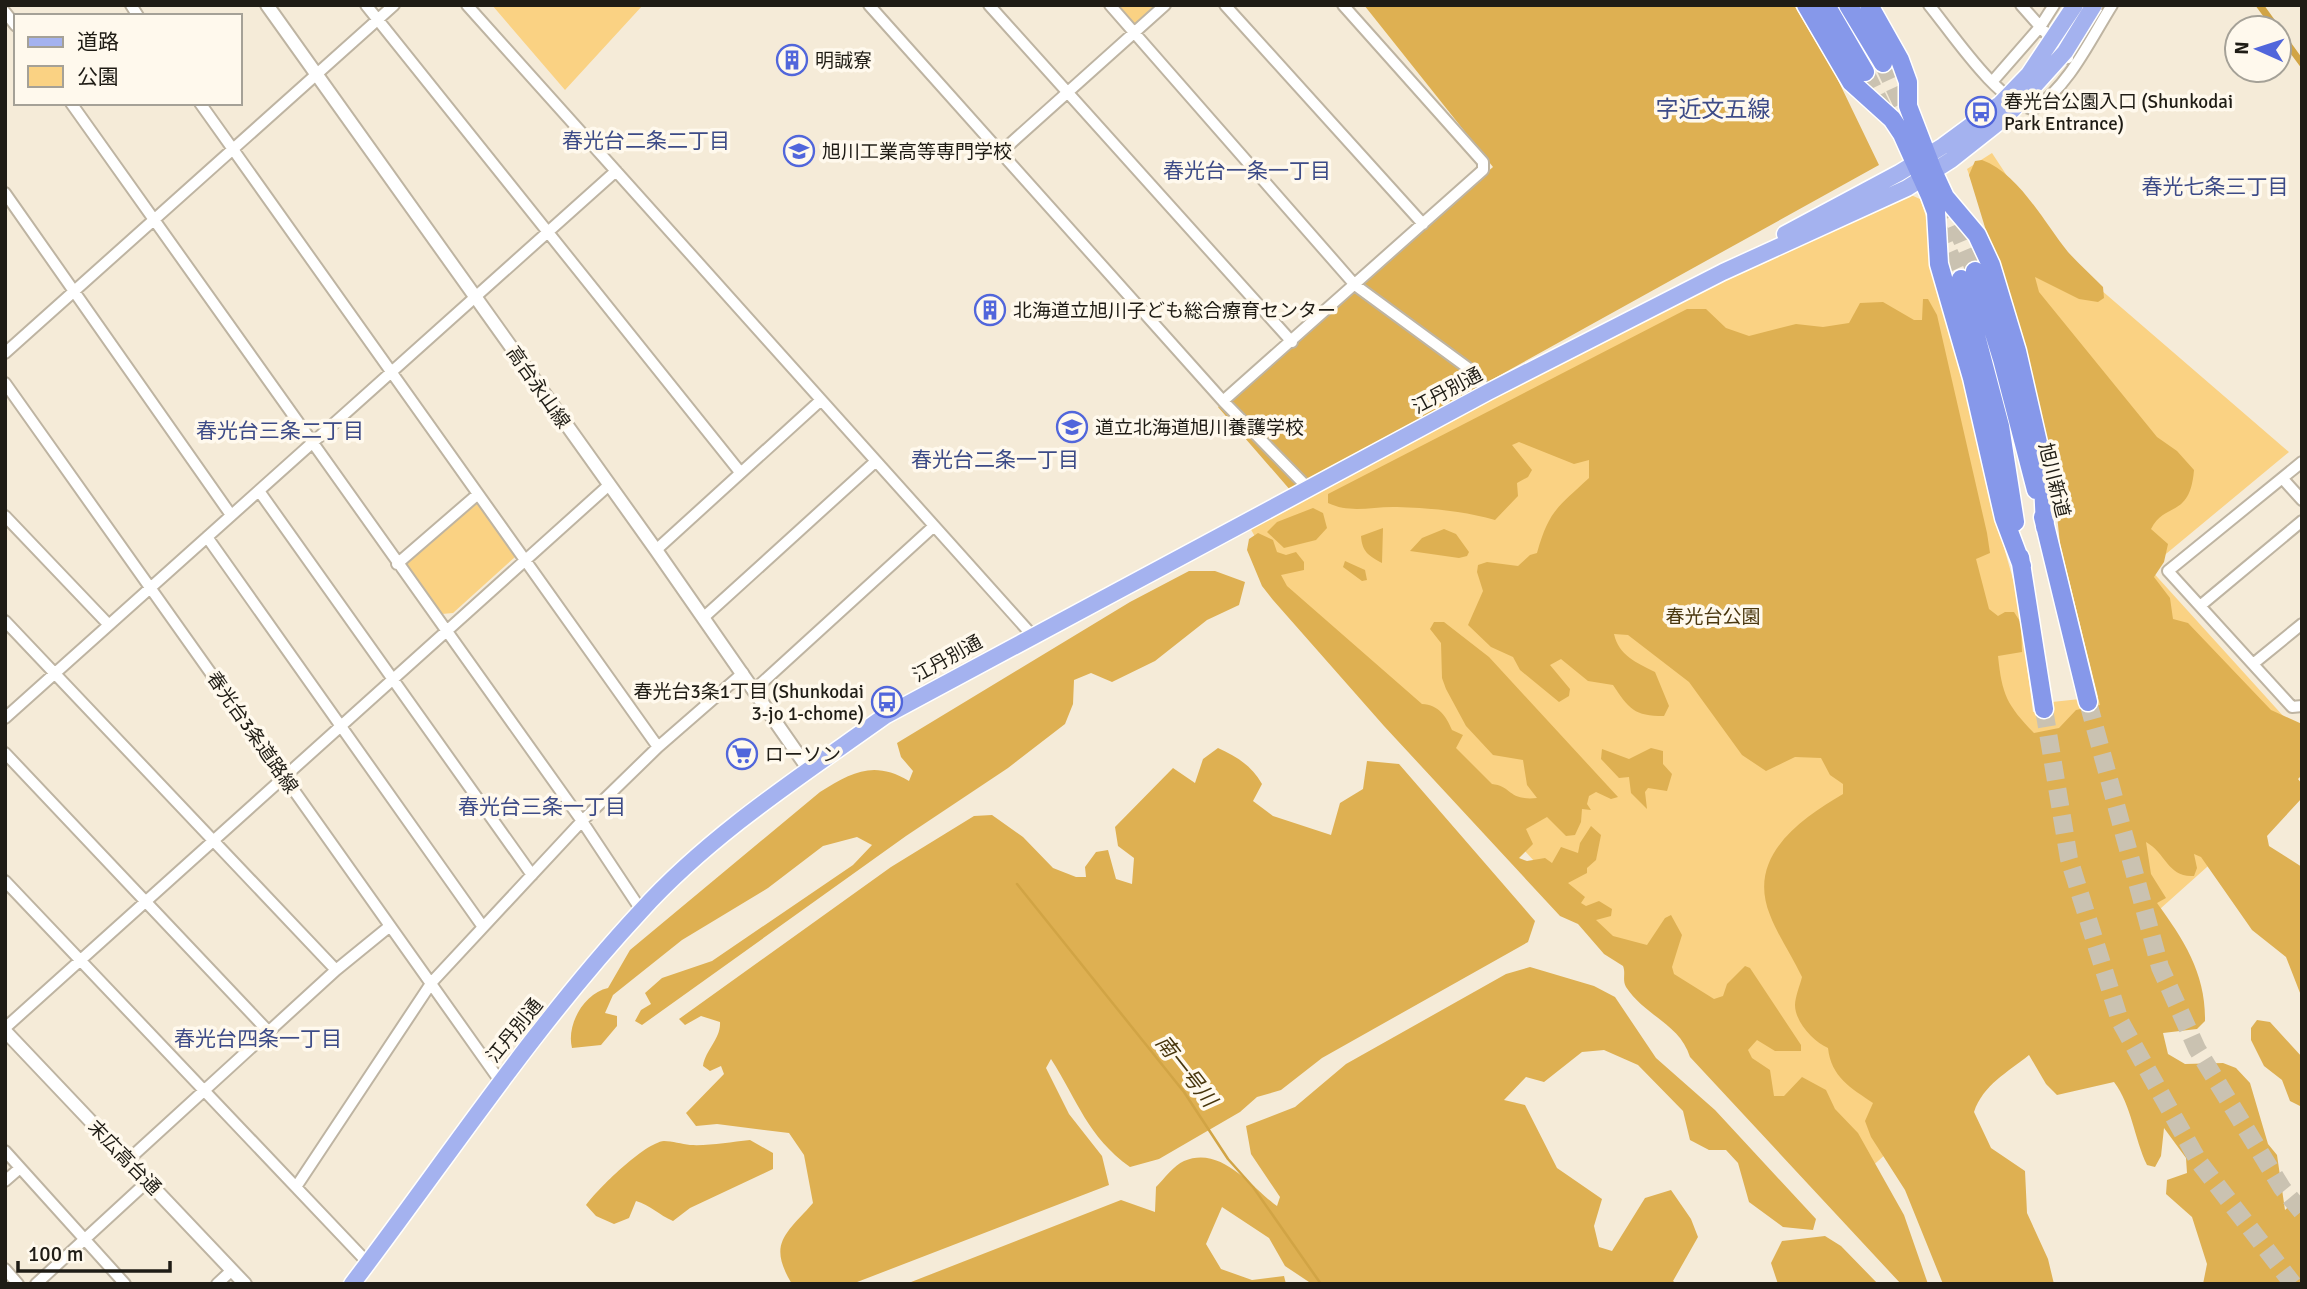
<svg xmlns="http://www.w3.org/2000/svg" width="2307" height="1289" font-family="Signika,'Noto Sans JP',sans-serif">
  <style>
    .green { fill: #fad283 }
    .forest { fill: #deb052 }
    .water { fill: #d1a445 }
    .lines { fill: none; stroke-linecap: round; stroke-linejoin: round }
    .stream { stroke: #d1a445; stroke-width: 2.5 }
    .trunk-tunnel { stroke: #cac2b1; stroke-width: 18; stroke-dasharray: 18 9; stroke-linecap: butt }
    .minor-casing { stroke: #beb4a2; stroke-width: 14 }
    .tertiary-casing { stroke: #beb4a2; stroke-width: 16 }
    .primary-casing { stroke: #fff; stroke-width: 19 }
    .trunk-casing { stroke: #fff; stroke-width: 21 }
    .minor { stroke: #fff; stroke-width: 10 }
    .tertiary { stroke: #fff; stroke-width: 12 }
    .primary { stroke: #a4b2ef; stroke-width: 16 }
    .trunk { stroke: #8698ea; stroke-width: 18 }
    .primary-bridge-casing { stroke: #fff; stroke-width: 19; stroke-linecap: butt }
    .primary-bridge { stroke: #a4b2ef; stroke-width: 16 }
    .labels { text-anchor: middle; stroke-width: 7; stroke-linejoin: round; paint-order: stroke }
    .poi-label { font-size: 19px; fill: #1f1c15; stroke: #fff9ed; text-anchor: start }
    .street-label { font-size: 19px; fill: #1f1c15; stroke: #fff9ed }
    .park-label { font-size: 19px; fill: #4b3810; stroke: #fff9ed }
    .neighbourhood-label { font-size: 21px; fill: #3d4b87; stroke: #fff9ed }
    .water-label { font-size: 21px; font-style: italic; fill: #48360d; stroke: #fff9ed }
    .quarter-label { font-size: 23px; fill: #3d4b87; stroke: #fff9ed }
  </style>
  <rect width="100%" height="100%" fill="#f5ebd8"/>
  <path class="green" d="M492,5h151l-78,85z
    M1110,5h55l-30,28z
    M1992,153l65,99 232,200 -140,116 136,150 -59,132 -386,345 -558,-609 -34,-62 476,-248 175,-80 12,-1 9,4 11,32 55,253 32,113 15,115 20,-3 -1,-7 56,-6 -42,-201 -64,-229 -35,-97z
    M477,502l38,55 -62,56 -11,1 -39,-50z"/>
  <path class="forest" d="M1364,5h430l42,71 43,89 -588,326 -73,-84 275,-240z
    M1982,160c37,14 61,61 86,92 11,12 24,24 35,35l1,11 -6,4 -19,-3 -44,-22 4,15 118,145 20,14 17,19c-4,49 -29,31 -43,59l17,15 -4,18 -10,15 16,21 3,21 15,4 83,87 31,14v51l-4,4 4,5v14l-35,38 2,10 33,21v131l-16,-41 -34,-27 -51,-73 -7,-3 3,14 -3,8c-26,2 -28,-23 -48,-34l5,32 15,24 -9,5c27,37 49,71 48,118l-8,8 -34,4 5,21 17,10 38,-1 13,5 14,15 18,61 9,11 8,55 17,-16v90h-99l4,-20 -15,-47 -26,-23 1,-14 20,-7 -1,-15 -22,-30 -3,28 -6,11 -8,-2c-13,-27 -15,-59 -33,-83l-57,13 -11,-11 -17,-29c-21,17 -46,30 -55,57l17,36 34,23 2,42 21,46 6,25h-111l-38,-94 -34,-53 -6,-16 8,-18c-22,-15 -42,-26 -45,-55 -14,-6 -33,-26 -33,-43 0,-8 5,-20 7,-28 -10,-21 -24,-41 -32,-62 -24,-59 31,-96 73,-121v-10l-13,-9 -9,-17 -26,-1 -29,14 -24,-16 -53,-73 -61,-47 -14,-1c5,22 22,28 41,38l14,34 -5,10c-30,0 -35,-7 -51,-31l-25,-4 -27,-22 -11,6 20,24 -1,7 -10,6 -39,-32 -7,-13 -22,-10 -23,-22 15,-34 -6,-19 1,-7 9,-3 31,4 12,-11 7,-2c12,-43 21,-46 52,-75v-18l-15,4 -55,-22 -7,3 20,25 -4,7 -11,6 1,13 -23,24c-31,-9 -65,-12 -98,-13 -24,-1 -46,7 -69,-4v-9l359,-185h19l20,19 23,8 47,-12 27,3 26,-4 11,-20 23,-1 31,18h8l1,-21h5l9,16 50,218 3,20 -14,6 13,50 9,7 7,-4h9l7,11 1,29 -24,4c4,39 9,49 36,77l25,-5 17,-18 24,-5 -40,-161 -8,-77 -39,-148 -44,-144 6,-14z
    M1313,508l10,5 4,15 -11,12 -32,8 -17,-16 10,-10z
    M1383,528l-1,35c-13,-7 -20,-11 -21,-27z
    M1444,529l12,5 13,18 -2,4 -8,2 -49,-7 12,-13z
    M1258,533l15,7 4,12 9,3 10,-3 8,10v8l-23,5 6,11 135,118c17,1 24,12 30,26l11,5 -7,13 36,36c20,2 16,17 45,14l-10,-13 -4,-25 -30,-5 -27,-29 -20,-37 -4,-11 -1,-35 -11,-14 4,-7h10l45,35 129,140 -7,2 -15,-7 -7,4 -2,8 4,6 -9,-1 -1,13 -6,13 -9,1 -19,-19 -21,12 7,15 -14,14 8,3 18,-3 7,5 9,-16 17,6 2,-10 11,-17 10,9 -5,25 -9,8v5l-19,10 17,14 -4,6 5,3 13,-5 13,8 -1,7 -15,4 17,16 34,9 18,-27 6,-3 11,20 -10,32 2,7 40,25 9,-3 4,-12 18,-18 5,2 51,77v6h-26l-18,-11 -9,10 4,8 18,12 4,26h10l18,-19 24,13 9,19 23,24 46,82 24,69h-27l-211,-227c-10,-33 -45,-41 -64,-70 -4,-7 0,-14 -3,-21l-19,-12 -26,-30 -18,-8 -176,-190 -111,-126 -11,-14 -15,-36 2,-11z
    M1345,561l20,9 2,10 -5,1 -19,-14z
    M1189,571h26l30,11 -6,23 -32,15 -52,41 -43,21 -21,-9 -17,7 -1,24 -8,20 -57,44 -102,68 -264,189 -7,-4 6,-11 10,-6 -6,-11 17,-15 50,-17 141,-96 19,-20 -15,-8 -34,9 -55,42 -86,52 -69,55 -8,18 12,3v10l-16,19 -29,3c-6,-23 12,-55 36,-60l22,-38 190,-158c32,-20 54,-32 89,-11l4,-10 -12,-14 -4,-14 233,-141z
    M1218,748c18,8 34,18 44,36l-9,17 20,15 58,19 9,-32 23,-14 4,-28 32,3 136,157 -7,21 -206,116 -41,32 -24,7 -17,15 -81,47 -29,8c-43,-31 -52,-66 -79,-108l-5,9 23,46 33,42 7,29 -257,99h-60c-25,-41 -6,-50 21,-81l-9,-48 -15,-22 -72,-9 -21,2 -10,-13 38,-39 -3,-8 -11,5 -7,-5c3,-17 18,-27 17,-44l-19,-6 -16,9 -6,-6 212,-152 83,-51 18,-1 31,22 30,31 23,9h10l-1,-10 11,-15 12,-2 8,29 16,5 2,-26 -16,-12 -3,-19 58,-59 22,15 8,-24z
    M1651,748l12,3v13l9,10 -5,17 -19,-3 -3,4 2,17 -16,-16 -2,-16 -10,1 -18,-19 1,-10 27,10z
    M1530,967l64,19 21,11 41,61 59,52 101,109 -3,11 -30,-3 -34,-25 -11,-39 -12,-13h-17l-19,-10 -7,-29 -45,-46 -34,-15 -22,2 -38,30 -18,-5 -22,23 21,5 32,63 45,31 -8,27 5,21 13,4 33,-53 26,-8 20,29 7,18 -25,44 4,3h-365l-27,-18 -16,-28 -47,-31 -16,37 15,25 31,11 32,-4 2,8h-380l215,-84 34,12 1,-25c8,-8 18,-22 28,-26 37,-16 67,26 93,45l3,-9 -29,-43 -5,-28 49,-19 51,-43 160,-90z
    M2257,1020l13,2 32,35v50l-12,-6 -8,-21 -18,-14 -13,-26v-12z
    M750,1140l23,13v16l-83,39 -17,13c-14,-6 -23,-16 -37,-20l-7,17 -15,6 -18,-8 -10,-11c12,-16 58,-62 78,-64 8,0 18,3 26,4 20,1 40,-3 60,-5z
    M1825,1236l16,10 37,38h-100l-7,-21 11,-22z"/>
  <path class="water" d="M2255,5h9l38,53v11l-23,-31v-10h-7z"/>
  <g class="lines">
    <path class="stream" d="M1017,884l167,208 44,67 25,28 68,97"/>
    <path class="trunk-tunnel" d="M1883,63l25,54
      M1865,72l20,41
      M1945,200l30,71
      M1938,228l23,51
      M2088,702l72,265 37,82 85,139 20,24
      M2044,709l25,150 51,162 79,141 94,122"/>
    <g class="minor-casing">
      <path id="minor" d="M131,5l7,11
        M366,5l374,467
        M467,5l565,630
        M869,5l354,396 85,87
        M989,5l303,337
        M1110,5l245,280 113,83 20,24
        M1225,5l198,219
        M1929,5c23,28 70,100 105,104 35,-23 56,-69 78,-104
        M2021,5l47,53
        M5,12l11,14
        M1992,82l48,-55 14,-22
        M71,103l511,718 59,89
        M200,103l458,644
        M1001,152l164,-147
        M5,193l226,322
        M5,353l389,-348
        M5,383l495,698
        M1223,401l260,-231v-8l-140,-157
        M2302,462l-134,109 124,136 10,-1
        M2283,479l19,21
        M259,491l273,384
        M5,516l104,109
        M207,537l276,390
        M656,550l165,-150
        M397,564l81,-70
        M2200,606l102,-85
        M703,618l173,-157
        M5,621l331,349
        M2253,664l49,-40
        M754,690l180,-164
        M5,718l611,-547
        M5,753l264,279
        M5,881l363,382
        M5,1028l604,-543
        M5,1151l120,133
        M127,1161l209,-191 54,-44
        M5,1181l15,-13
        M296,1187l136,-205 150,-161 76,-74 85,-74
        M5,1269l13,15
        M36,1284l112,-103
        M217,1284l15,-14"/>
    </g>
    <g class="tertiary-casing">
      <path id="tertiary" d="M267,5l389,545 153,220
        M5,1031l240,253"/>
    </g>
    <g class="primary-casing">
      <path id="primary" d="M1785,234l114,-61 44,-27 57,-42
        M352,1284c95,-125 182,-258 289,-373 70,-77 160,-135 244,-195l603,-324 235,-120 184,-84 44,-28 57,-45"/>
    </g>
    <g class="trunk-casing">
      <path id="trunk" d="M1806,5l45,77 41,37 10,15 28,62 6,16 3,52 33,114 32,140 18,48
        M1826,5l39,67
        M1848,5l35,58
        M1869,5l31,55 8,22v24l25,65 12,26 32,38 14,30 26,86 25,109 3,67
        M1975,271l27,88 34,131
        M1961,279l39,147 15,96
        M2043,517l45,185
        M2020,557l24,152"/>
    </g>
    <use href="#minor" class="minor"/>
    <use href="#tertiary" class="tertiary"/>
    <use href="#primary" class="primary"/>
    <use href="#trunk" class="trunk"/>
    <g class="primary-bridge-casing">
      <path id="primary-bridge" d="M2000,104l29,-30 46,-69
        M2008,115l57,-63 29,-47"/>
    </g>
    <use href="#primary-bridge" class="primary-bridge"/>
  </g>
  <defs>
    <g id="building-ring" transform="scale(1.575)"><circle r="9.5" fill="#fff9ed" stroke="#5166db" stroke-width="1.5"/><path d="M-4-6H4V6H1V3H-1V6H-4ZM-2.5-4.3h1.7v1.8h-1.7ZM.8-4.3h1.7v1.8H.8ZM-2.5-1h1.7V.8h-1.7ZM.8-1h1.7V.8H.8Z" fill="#5166db"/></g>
    <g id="bus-ring" transform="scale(1.575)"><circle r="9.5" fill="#fff9ed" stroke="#5166db" stroke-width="1.5"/><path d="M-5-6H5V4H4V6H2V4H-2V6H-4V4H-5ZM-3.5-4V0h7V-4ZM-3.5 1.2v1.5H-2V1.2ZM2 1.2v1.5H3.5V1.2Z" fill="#5166db"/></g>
    <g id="school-ring" transform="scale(1.575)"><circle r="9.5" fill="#fff9ed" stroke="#5166db" stroke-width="1.5"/><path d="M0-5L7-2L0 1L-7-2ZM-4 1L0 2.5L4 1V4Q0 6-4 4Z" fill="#5166db"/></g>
    <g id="supermarket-ring" transform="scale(1.575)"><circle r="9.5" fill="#fff9ed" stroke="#5166db" stroke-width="1.5"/><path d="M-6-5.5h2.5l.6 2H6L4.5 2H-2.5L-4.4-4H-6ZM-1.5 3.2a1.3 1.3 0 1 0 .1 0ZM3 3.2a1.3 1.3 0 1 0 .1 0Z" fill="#5166db"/></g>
  </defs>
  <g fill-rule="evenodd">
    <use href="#building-ring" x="792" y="60"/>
    <use href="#bus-ring" x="1981" y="112"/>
    <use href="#school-ring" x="799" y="151"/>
    <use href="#building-ring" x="990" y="310"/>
    <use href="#school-ring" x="1072" y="427"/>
    <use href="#bus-ring" x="887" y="702"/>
    <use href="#supermarket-ring" x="742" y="754"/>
  </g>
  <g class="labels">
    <g class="poi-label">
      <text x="815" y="67">明誠寮</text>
      <text x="2004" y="108">春光台公園入口 (Shunkodai<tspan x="2004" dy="22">Park Entrance)</tspan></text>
      <text x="822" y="158">旭川工業高等専門学校</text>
      <text x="1013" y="317">北海道立旭川子ども総合療育センター</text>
      <text x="1095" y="434">道立北海道旭川養護学校</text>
      <text x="864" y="698" text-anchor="end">春光台3条1丁目 (Shunkodai<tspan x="864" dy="22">3-jo 1-chome)</tspan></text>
      <text x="765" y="761">ローソン</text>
    </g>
    <g class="street-label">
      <text transform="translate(539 387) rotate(55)" y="7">高台永山線</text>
      <text transform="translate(1447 390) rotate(-28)" y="7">江丹別通</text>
      <text transform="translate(2055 480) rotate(76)" y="7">旭川新道</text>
      <text transform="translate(947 658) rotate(-29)" y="7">江丹別通</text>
      <text transform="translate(253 732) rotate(55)" y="7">春光台3条道路線</text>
      <text transform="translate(514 1030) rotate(-51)" y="7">江丹別通</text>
      <text transform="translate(125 1157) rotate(46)" y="7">末広高台通</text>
    </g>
    <g class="park-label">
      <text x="1713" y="623">春光台公園</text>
    </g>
    <g class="neighbourhood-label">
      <text x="646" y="148">春光台二条二丁目</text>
      <text x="1247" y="178">春光台一条一丁目</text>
      <text x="2215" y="194">春光七条三丁目</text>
      <text x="280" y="438">春光台三条二丁目</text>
      <text x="995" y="467">春光台二条一丁目</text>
      <text x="542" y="814">春光台三条一丁目</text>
      <text x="258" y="1046">春光台四条一丁目</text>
    </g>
    <g class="water-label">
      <text transform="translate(1186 1071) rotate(52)" y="7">南一号川</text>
    </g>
    <g class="quarter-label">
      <text x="1713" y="117">字近文五線</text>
    </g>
  </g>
  <rect width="2307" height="1289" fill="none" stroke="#1f1c15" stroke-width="14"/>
  <rect x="14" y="14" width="228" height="91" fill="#fff9ed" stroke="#a5a197" stroke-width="2"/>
  <rect x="28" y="37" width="35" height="10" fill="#a4b2ef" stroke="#a5a197" stroke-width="2"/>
  <text x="77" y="49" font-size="21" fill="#1f1c15">道路</text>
  <rect x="28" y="66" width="35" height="21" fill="#fad283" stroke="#a5a197" stroke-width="2"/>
  <text x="77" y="84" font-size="21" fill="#1f1c15">公園</text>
  <g transform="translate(2258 49) rotate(273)"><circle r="33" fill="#fff9ed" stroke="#a5a197" stroke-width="2"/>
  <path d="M0-5L12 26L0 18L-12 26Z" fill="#5166db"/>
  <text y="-10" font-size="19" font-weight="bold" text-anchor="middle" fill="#1f1c15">N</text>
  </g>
  <path d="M18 1261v10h152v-10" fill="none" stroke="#1f1c15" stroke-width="3.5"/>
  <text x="28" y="1261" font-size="21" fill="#1f1c15" stroke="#fff9ed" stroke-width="5" paint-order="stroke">100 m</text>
</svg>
